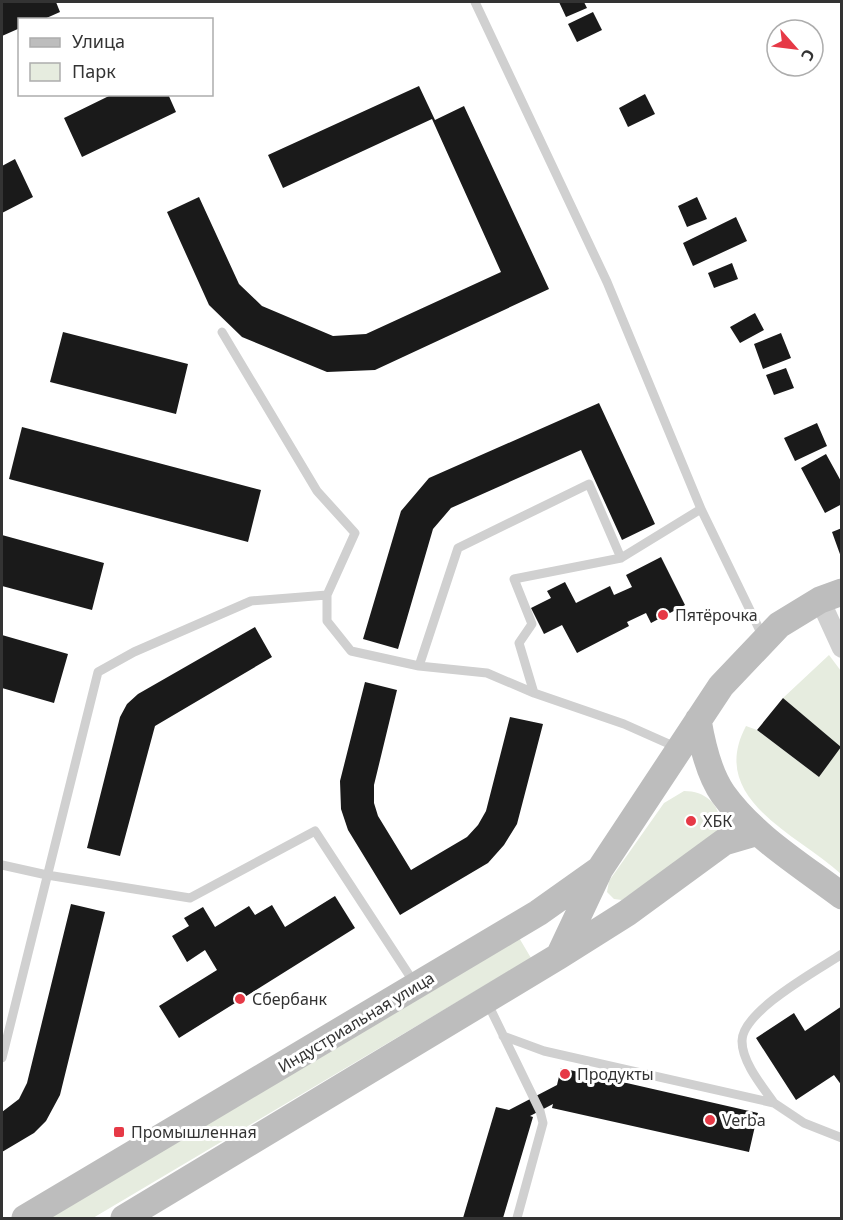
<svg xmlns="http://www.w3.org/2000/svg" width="843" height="1220" font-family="'Noto Sans',sans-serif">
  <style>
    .green { fill: #e6ecdf }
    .building { fill: #1a1a1a }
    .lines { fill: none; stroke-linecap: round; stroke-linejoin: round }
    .lane { stroke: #d0d0d0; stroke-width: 9 }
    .street { stroke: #d0d0d0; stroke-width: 20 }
    .secondary { stroke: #bdbdbd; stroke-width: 27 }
    .poi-dot { fill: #e63946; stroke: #fff; stroke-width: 2 }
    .labels { text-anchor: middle; stroke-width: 6; stroke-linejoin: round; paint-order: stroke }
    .poi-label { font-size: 16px; fill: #333; stroke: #fff; text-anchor: start }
    .street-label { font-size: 16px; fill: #333; stroke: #fff }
  </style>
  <rect width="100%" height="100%" fill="#fff"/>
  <path class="green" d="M829,655l12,16v203c-44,-40 -134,-75 -95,-148l11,4 62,47 21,-30 -57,-49z
    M684,791c24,0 40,17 35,41l-97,68 -8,-1 -7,-7 2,-11 55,-78z
    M518,936l13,22 -438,260h-52z"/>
  <path class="building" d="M2,2h54l4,10 -18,8h-22v8l-18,8z
    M559,2h25l3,6 -21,9z
    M593,12l9,18 -25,12 -9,-18z
    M419,86l16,34 29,-14 85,183 -174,81 -48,2 -85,-35 -33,-32 -42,-93 32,-15 40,87 23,22 71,30 33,-2 135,-62 -69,-153 -149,69 -15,-33z
    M113,94h55l8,18 -94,45 -18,-39z
    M645,94l10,20 -27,13 -9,-19z
    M15,159l18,38 -31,16v-47z
    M697,197l10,22 -20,8 -9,-21z
    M736,217l11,24 -54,25 -10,-23z
    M732,263l6,16 -24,9 -6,-15z
    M755,313l9,17 -24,13 -10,-16z
    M63,332l125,32 -12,50 -126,-32z
    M781,333l10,25 -28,11 -9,-25z
    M786,368l8,20 -20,7 -8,-20z
    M599,403l56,121 -33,16 -41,-90 -130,58 -18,21 -35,120 -35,-10 38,-128 28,-33z
    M817,423l10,23 -32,15 -11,-23z
    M22,427l239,63 -13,52 -239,-63z
    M826,454l16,29v21l-17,9 -24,-45z
    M842,528v29h-1l-9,-25z
    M2,535l102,28 -12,47 -90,-24z
    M661,557l24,48 -34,18 -5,-10 -19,9 2,4 -52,27 -15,-28 -18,9 -13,-26 20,-10 -4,-7 18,-9 11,21 34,-17 4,9 18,-8 -6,-12z
    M255,627l17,30 -117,69 -35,130 -33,-8 33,-131 7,-13 11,-10z
    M2,635l66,19 -14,49 -52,-15z
    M365,682l32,8 -23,95v18l4,13 33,54 56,-33 11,-12 8,-14 24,-94 33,7 -26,100 -13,21 -16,18 -88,52 -52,-85 -7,-21 -1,-28z
    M783,698l58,49 -22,30 -62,-47z
    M335,896l20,32 -176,110 -20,-32 58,-36 -12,-20 -18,12 -15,-26 17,-10 -5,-8 19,-11 12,20 34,-21 6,9 17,-10 13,22z
    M71,904l34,8 -45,183 -14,26 -12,12 -32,19v-40l17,-13 8,-16z
    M842,1006v80l-8,-11 -38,25 -40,-62 38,-25 11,18z
    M561,1068l197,45 -9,39 -197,-44 1,-4 -23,12 3,1 -30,101h-40l33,-111 13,3 48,-25z"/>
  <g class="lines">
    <path class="lane" d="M475,2l132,280 94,227 62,128
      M222,332l95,159 38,42 -28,62
      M621,558l80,-49
      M419,666l68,7 47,20
      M2,865l45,10 143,23 125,-67 100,153
      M487,1002l53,109 3,12 -26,95
      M503,1036l41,15 230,52 30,20 38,15
      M2,1058l96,-386 36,-20 117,-51 76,-6v26l24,30 68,15 39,-118 131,-64 32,74 -107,21 18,45 -13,19 15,50 90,31 54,24
      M774,1103c-12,-17 -32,-41 -32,-62 0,-30 76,-71 100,-87"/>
    <path class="street" d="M820,600l22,48"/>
    <path class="secondary" d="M698,720c4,24 11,54 25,74 30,42 78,71 119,102
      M559,956l41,-87 121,-183 58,-61 41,-25 22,-8
      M25,1218l513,-305 62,-44
      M124,1218l435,-262 68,-43 97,-71 34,-10"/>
  </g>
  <g class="poi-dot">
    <circle cx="663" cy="615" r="6"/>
    <circle cx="691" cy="821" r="6"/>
    <circle cx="240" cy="999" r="6"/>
    <circle cx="565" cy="1074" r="6"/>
    <circle cx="710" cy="1120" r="6"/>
    <rect x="113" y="1126" width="12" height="12" rx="3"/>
  </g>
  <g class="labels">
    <g class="poi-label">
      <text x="675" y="621">Пятёрочка</text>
      <text x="703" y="827">ХБК</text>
      <text x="252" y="1005">Сбербанк</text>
      <text x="577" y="1080">Продукты</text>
      <text x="722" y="1126">Verba</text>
      <text x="131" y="1138">Промышленная</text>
    </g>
    <g class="street-label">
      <text transform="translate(356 1022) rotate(-31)" y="6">Индустриальная улица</text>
    </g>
  </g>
  <rect width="843" height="1220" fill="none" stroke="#333333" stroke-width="6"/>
  <rect x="18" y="18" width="195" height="78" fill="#ffffff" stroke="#adadad" stroke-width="1.5"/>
  <rect x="30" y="38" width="30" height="9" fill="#bdbdbd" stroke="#adadad" stroke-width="1.5"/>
  <text x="72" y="48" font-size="18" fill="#333333">Улица</text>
  <rect x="30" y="63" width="30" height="18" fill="#e6ecdf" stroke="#adadad" stroke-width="1.5"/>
  <text x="72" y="78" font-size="18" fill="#333333">Парк</text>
  <g transform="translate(795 48) rotate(118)"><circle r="28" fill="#ffffff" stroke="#adadad" stroke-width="1.5"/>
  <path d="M0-4.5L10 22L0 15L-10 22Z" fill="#e63946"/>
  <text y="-9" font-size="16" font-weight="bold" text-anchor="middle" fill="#333333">С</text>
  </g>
</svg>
